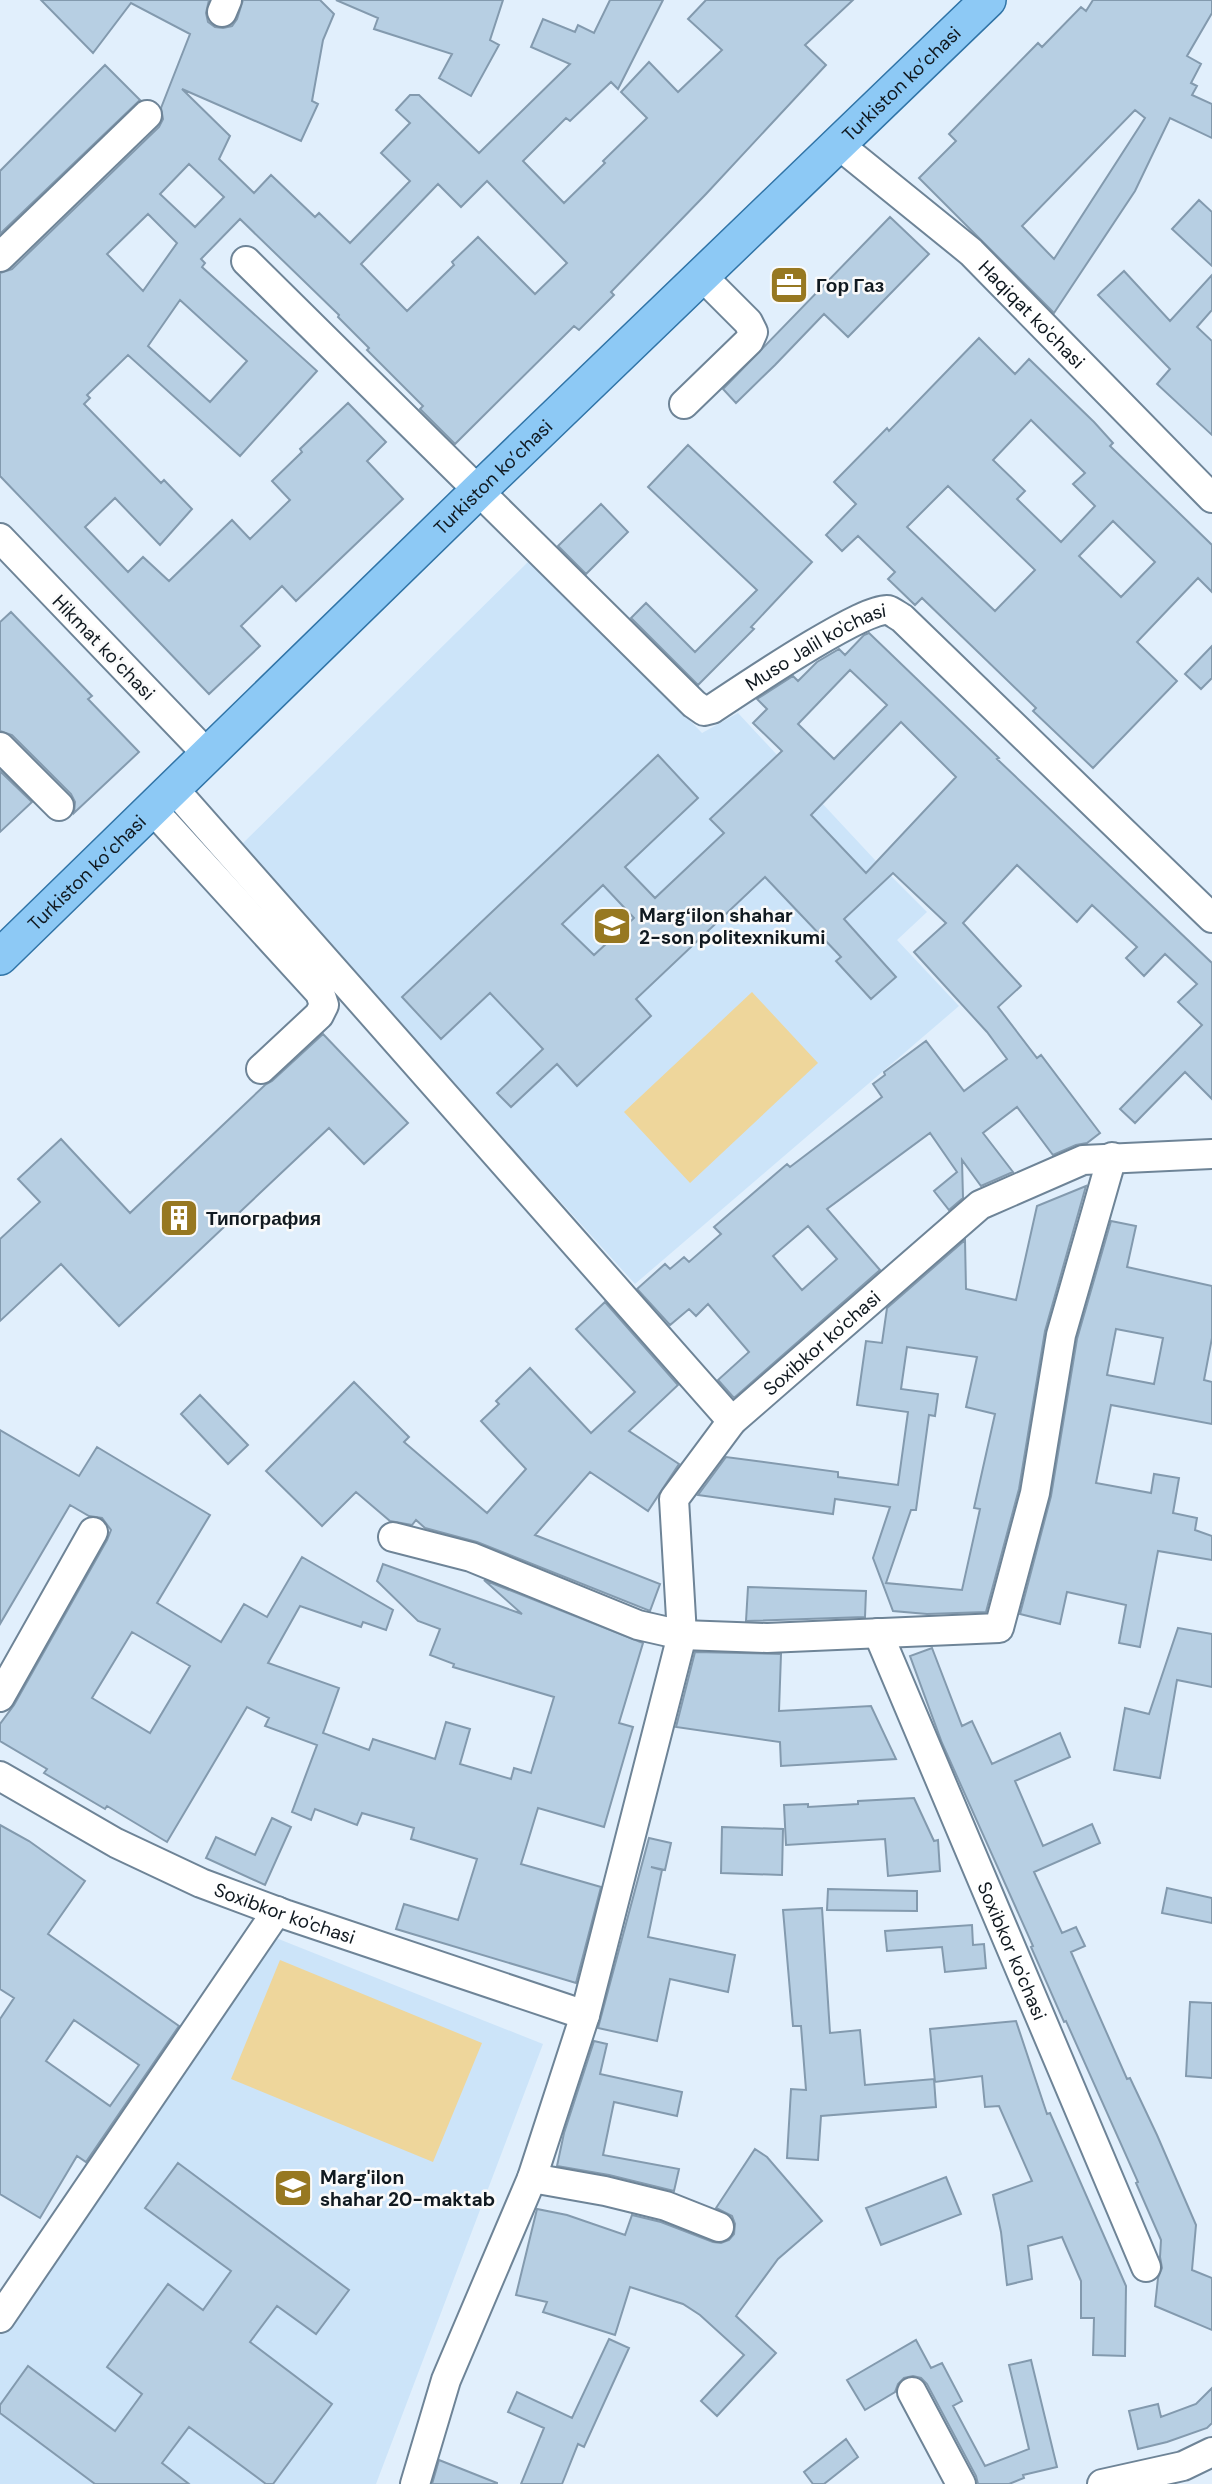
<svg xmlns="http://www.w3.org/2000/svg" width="1212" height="2484" font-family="'DM Sans',sans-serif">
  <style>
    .built { fill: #cce4f9 }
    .pitch { fill: #eed69b }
    .building { fill: #b7cfe3; stroke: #839aae; stroke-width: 2; fill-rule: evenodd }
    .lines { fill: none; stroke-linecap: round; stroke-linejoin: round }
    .minor-casing { stroke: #6e8497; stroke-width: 32 }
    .major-casing { stroke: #3074a7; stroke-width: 38 }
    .minor { stroke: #fff; stroke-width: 28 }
    .major { stroke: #8dc9f5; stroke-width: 35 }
    .labels { text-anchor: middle; stroke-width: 5; stroke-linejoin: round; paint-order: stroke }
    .street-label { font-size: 19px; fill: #101920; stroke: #fafafa }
    .poi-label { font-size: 19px; font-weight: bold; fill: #101920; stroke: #fafafa; text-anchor: start }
  </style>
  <rect width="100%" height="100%" fill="#e1effc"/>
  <path class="built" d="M532,558l170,175 36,-20 137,147 52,52 -30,28 62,66 -324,278 -395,-438z
    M271,1936l272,108 -167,440h-376v-152z"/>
  <path class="pitch" d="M752,992l66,71 -128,120 -66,-71z
    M280,1960l202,83 -49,119 -202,-83z"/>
  <path class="building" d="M41,0h168l-3,13 2,9 7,5 8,1 9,-2 5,-7 6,-19h77l14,14 -11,26 -11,61 6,3 -17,37 -119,-52 48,47 -11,23 35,34 17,-18 44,42 4,-4 31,30 60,-62 -29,-28 29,-30 -14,-13 14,-15h9l60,58 91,-89 -39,-17 12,-28 32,13 3,-7 16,8 16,-33h53l-45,89 -7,-7 -41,39 -4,-3 -43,43 41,42 41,-40 -2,-2 44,-43 -26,-26 28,-30 29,30 44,-42 -34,-31 18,-19h147l-48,45 21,20 -120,129 -95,98 3,3 -35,35 -5,-4 -119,118 -35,-35 3,-3 -56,-56 2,-2 -31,-31 1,-2 -99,-96 -39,40 4,4 -3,4 115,104 -77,85 -112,-101 -41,40 3,3 -6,6 77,79 3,-3 28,29 -32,36 -45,-47 -30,29 43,45 15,-15 26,24 63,-61 18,19 40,-39 -18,-19 30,-29 -2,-3 48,-46 38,39 -19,19 36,38 -107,102 -14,-15 -41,40 19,20 -51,48 -209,-218v-203l12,-4 147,-142 4,-8 -2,-11 29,-74 -59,-31 -38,50zM189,164l35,33 -29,30 -35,-33zM487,181l80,82 -32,31 -57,-57 -26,25 2,3 -47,46 -46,-47 77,-80 23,23zM148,214l29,29 -34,48 -36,-37zM180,300l67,61 -37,41 -62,-56z
    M336,0h167l-13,40 9,5 -28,51 -32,-18 13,-24 -78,-25 4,-11z
    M1093,0h119v13l-25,43 14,8 -10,19 6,3 -5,9 20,9v34l-42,-20 -35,73 -81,122 -135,-135 37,-37 -7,-7 39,-40 50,-51 4,4 39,-40 5,4zM1135,110l10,8 -91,141 -32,-33z
    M105,65l35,35 -140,134v-63z
    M1199,200l13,12v54l-40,-37z
    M890,217l39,37 -81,83 -24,-23 -49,51 -39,38 -13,-14z
    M1124,271l46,50 42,-46v35l-15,17 15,14v94l-55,-51 13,-15 -72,-74z
    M979,338l36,36 14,-15 65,63 19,21 -3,3 102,99v47l-14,-14 -61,64 40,39 -84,87 -60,-57 3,-3 -114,-110 -7,7 -27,-26 7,-7 -37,-36 -16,15 -16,-16 30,-31 -22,-22 53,-54 2,3zM1031,420l54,53 -12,11 22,22 -34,36 -44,-43 8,-8 -32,-31zM948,486l87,84 -40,41 -88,-84zM1113,521l42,41 -34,35 -42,-41z
    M688,445l124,117 -61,65 3,2 -56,56 -67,-67 15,-15 49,49 62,-62 -109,-103z
    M601,504l27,28 -42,42 -28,-28z
    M11,612l81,84 -4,3 51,53 -65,61 1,-11 -4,-8 -59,-59 -12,-4v-109z
    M869,633l130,125 -2,1 215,204v136l-27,-27 -50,51 -15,-14 82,-84 -24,-23 19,-18 -32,-30 -21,22 -18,-18 11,-11 -45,-42 -15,17 -60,-57 -54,58 58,63 -23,21 39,51 4,-3 59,78 -13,10 -11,2 -23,10 -36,-48 -34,26 30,39 -32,14 -19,-26 1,38 -14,12 -15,-19 23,-19 -27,-39 -103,76 53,61 -146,128 -16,-18 31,-28 -41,-48 -12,12 -7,-7 -19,16 -33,-36 28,-25 5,5 14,-12 5,5 32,-28 -7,-7 73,-63 3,3 92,-70 -9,-13 12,-9 -1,-3 42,-31 38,50 43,-32 -20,-27 -73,-80 32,-29 -53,-50 -49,46 52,58 -25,22 -35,-38 5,-4 -76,-80 -129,122 15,17 -74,70 -20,-22 -46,43 -14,-14 46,-44 -53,-56 -49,46 -39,-42 256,-242 40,43 -73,69 30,31 69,-65 -14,-14 72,-68 -29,-28 14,-14 -10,-10 36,-23 5,5 19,-19 22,-13 6,6 19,-20zM850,670l37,35 -53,54 -36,-35zM901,722l55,55 -90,96 -55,-58zM603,885l31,33 -40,37 -32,-31zM808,1226l29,33 -35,31 -29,-34z
    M1212,646v32l-11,11 -16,-15z
    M0,771l32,31 -32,30z
    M323,1034l85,89 -44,41 -35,-36 -210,198 -58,-62 -61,57v-82l40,-37 -22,-23 43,-40 69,74 135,-128 7,-4z
    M1086,1186l-41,145 -26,158 -33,123 -59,2 -34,-3 -20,-53 17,-51 -55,-8 -2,15 -135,-19 28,-38 112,15v5l60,8 10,-73 -51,-7 9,-64 16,2 5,-35 78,-68 1,49 50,11 21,-94zM907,1347l70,10 -11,50 29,7 -21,94 6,1 -18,81 -76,-7 25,-73h5l13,-95 6,1 3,-22 -37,-5z
    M1111,1221l25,5 -9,41 85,19v52l-8,42 8,2v42l-101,-19 -15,78 55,10 3,-19 25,4 -6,35 24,5 -2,12 17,6v24l-54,-9 -18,96 -21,-4 7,-38 -59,-13 -7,32 -40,-10 31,-118 26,-157zM1116,1329l47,9 -9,46 -47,-9z
    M605,1302l73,83 -49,46 50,33 -31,47 -58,-39 -55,63 125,49 -10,27 -173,-69 -52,-14 -9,-8 -4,5 -22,-4 -34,-29 -34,34 -56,-55 88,-89 55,55 -5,5 83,71 39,-44 -45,-48 18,-17 -3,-3 34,-33 61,65 44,-41 -59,-63z
    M200,1395l48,50 -20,19 -47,-50z
    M0,1430l79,46 18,-29 113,68 -53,88 64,39 23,-38 23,13 35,-60 91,53 -7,20 -23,-8 -2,5 -61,-21 -32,57 71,25 -16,45 46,17 4,-11 62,20 11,-37 24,7 -10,35 51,15 3,-11 17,5 23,-76 -101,-30 1,-3 -24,-9 10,-26 -22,-8 -41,-40 6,-17 139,50 -38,-34 159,63 -24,80 14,4 -29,100 -66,-19 -17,56 80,23 -25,96 -180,-54 8,-25 54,16 19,-61 -66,-20 3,-11 -52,-15 -5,12 -42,-16 -4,11 -19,-8 25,-67 -52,-19 4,-8 -22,-11 -80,135 -60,-36 -2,3 -61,-36 3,-4 -47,-28v-17l14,-19 93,-165 4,-10 -9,-12 -13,-2 -19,-11 -70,119zM132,1632l58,34 -40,67 -58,-35z
    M748,1587l118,4 -1,26 -119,4z
    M1178,1628l34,6v53l-35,-7 -17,98 -46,-8 11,-62 24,6z
    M932,1648l30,78 10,-5 20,43 68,-31 10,24 -55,24 28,65 49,-22 8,19 -66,29 28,61 14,-6 9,19 -14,6 56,127 3,-1 27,57 39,90 -4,45 20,8v52l-57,-24 3,-28 4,-10 -2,-11 1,-17 -25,-57 2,-1 -72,-161 -2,1 -33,-75 2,-1 -91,-203 -32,-87z
    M695,1652l86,2 -2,57 92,-5 25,53 -115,7 -1,-24 -104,-15z
    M914,1798l20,43 4,-1 2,31 -52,5 -3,-37 -99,6 -2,-40 24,-1v3l50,-3v-3z
    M272,1818l19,9 -26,58 -59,-27 10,-21 39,18z
    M0,1825l29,16 56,40 -37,53 131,92 -93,136 -9,-6 -37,62 -40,-24v-175l14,-21 -14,-9zM74,2020l65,45 -29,41 -64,-45z
    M722,1827l61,2 -1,46 -61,-2z
    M649,1838l22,5 -6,27 -14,-3 11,3 -14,67 87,18 -7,37 -58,-13 -13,62 -59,-13z
    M1167,1888l45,10v25l-50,-10z
    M828,1889l89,2v20l-90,-1z
    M822,1908l8,125 30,-3 5,55 69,-6 2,28 -115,9 -3,44 -31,-2 4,-69 15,1 -5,-64h-8l-10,-116z
    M972,1925l1,20 11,-1 2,24 -41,4 -3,-25 -55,4 -2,-20z
    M1190,2002l22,1v75l-26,-2z
    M1016,2021l31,93 3,-1 76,173 -1,70 -32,-1 1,-37h-13v-37l-19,-44 -34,9 4,33 -25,6 -6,-53 -8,-37 39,-14 -33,-75 -14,1 -3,-31 -47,6 -5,-53z
    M594,2041l13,3 -7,30 82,18 -5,24 -63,-14 -11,53 76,14 -5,22 -65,-16 -52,-9 7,-33z
    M755,2149l12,8 55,64 -44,38 -42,57 40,37 -59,63 -16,-15 43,-46 -44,-40 -17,-11 -53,-17 -15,48 -72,-23 4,-10 -31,-7 21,-86 30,6 58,20 7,-20 29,7 52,20 8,1 8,-3 5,-6 1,-10 -3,-8 -16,-8z
    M178,2163l171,127 -33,44 -39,-28 -27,36 82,62 -59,80h-7l-77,-57 -27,36 27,21h-94l-95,-71v-8l28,-39 87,65 27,-37 -35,-27 61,-83 35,26 28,-39 -86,-63z
    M946,2177l15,37 -80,31 -15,-37z
    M609,2339l20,9 -45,99 -6,-3 -16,40h-41l23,-56 -36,-16 9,-20 55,26z
    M916,2340l15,28 11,-5 20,38 -9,5 32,60 44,-17 -20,-84 22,-5 26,107 -34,8 1,3 -15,6h-31l-2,-8 -49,-92 -6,-6 -8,-2 -9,2 -6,6 -3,8 -30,18 -18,-30z
    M1212,2388v35l-5,5 -40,14 -29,7 -9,-38 29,-7 3,13 35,-13z
    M846,2439l12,18 -34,27h-11l-9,-12z
    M439,2460l58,23v1h-65z"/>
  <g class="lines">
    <g class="minor-casing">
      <g id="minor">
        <path d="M222,12l5,-12"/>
        <path id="s1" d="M839,145l132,107 241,246"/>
        <path d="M0,257l147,-142"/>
        <path id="s2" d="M246,261l448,443 10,7 8,-2c26,-17 152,-103 176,-99 4,1 10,6 14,8l310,300"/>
        <path d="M684,404l65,-63 4,-9 -5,-10 -46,-46"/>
        <path d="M0,538l208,217"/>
        <path d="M0,747l59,59"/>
        <path d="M174,789l558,632"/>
        <path d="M153,810l167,183 4,12 -5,10 -58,54"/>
        <path d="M393,1537l78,20 167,68 44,10 85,3 232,-10 36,-135 26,-158 51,-178"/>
        <path id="s3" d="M878,1633l268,634"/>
        <path d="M0,1697l93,-165"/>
        <path id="s4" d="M0,1776l116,67 85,40 86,32 298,100"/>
        <path d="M532,2178l73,13 61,15 53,21"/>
        <path d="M0,2318l277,-407"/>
        <path d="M912,2392l49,92"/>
        <path id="s5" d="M415,2484l31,-104 86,-202 53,-163 97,-380 -8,-136 58,-78 248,-216 103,-45 129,-6"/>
        <path d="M1102,2484l81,-18 29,-14"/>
      </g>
    </g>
    <g class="major-casing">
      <g id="major">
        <path id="s6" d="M0,957l478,-466 510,-491"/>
      </g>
    </g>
    <use href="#minor" class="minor"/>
    <use href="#major" class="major"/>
  </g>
  <defs>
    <g id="office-square" transform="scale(2.0125)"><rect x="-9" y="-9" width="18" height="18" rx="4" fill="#977821" stroke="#fafafa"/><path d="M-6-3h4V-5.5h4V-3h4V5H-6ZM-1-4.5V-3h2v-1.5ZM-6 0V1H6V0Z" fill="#fff"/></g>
    <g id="university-square" transform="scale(2.0125)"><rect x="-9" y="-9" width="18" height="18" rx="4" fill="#977821" stroke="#fafafa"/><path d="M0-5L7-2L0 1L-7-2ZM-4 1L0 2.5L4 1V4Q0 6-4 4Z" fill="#fff"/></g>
    <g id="building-square" transform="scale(2.0125)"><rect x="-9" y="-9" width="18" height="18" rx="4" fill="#977821" stroke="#fafafa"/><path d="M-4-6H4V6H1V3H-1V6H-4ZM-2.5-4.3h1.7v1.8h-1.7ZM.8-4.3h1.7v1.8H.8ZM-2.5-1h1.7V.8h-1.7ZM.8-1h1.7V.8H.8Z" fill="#fff"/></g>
    <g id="school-square" transform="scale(2.0125)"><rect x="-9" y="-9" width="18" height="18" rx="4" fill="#977821" stroke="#fafafa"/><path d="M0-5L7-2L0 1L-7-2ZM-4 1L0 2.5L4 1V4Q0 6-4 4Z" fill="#fff"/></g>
  </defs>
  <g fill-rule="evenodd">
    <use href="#office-square" x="789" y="285"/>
    <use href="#university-square" x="612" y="926"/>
    <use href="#building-square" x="179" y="1218"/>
    <use href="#school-square" x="293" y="2188"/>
  </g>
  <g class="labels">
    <g class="street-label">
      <text dy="7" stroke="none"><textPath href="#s6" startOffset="1255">Turkiston ko’chasi</textPath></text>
      <text dy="7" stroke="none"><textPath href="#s1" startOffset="257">Haqiqat ko'chasi</textPath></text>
      <text dy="7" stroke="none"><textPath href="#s6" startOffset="688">Turkiston ko’chasi</textPath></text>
      <text transform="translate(104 647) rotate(46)" y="7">Hikmat koʻchasi</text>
      <text dy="7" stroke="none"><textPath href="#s2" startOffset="772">Muso Jalil ko'chasi</textPath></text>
      <text dy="7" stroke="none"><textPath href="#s6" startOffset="121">Turkiston ko’chasi</textPath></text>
      <text dy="7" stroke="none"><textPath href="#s5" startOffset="1244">Soxibkor ko'chasi</textPath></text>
      <text dy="7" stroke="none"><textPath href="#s4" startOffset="317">Soxibkor ko'chasi</textPath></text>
      <text dy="7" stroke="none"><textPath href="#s3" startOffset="345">Soxibkor ko'chasi</textPath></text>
    </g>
    <g class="poi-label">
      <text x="816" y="292">Гор Газ</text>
      <text x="639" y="922">Margʻilon shahar<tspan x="639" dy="22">2-son politexnikumi</tspan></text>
      <text x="206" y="1225">Типография</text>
      <text x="320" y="2184">Marg'ilon<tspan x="320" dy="22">shahar 20-maktab</tspan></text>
    </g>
  </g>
</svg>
